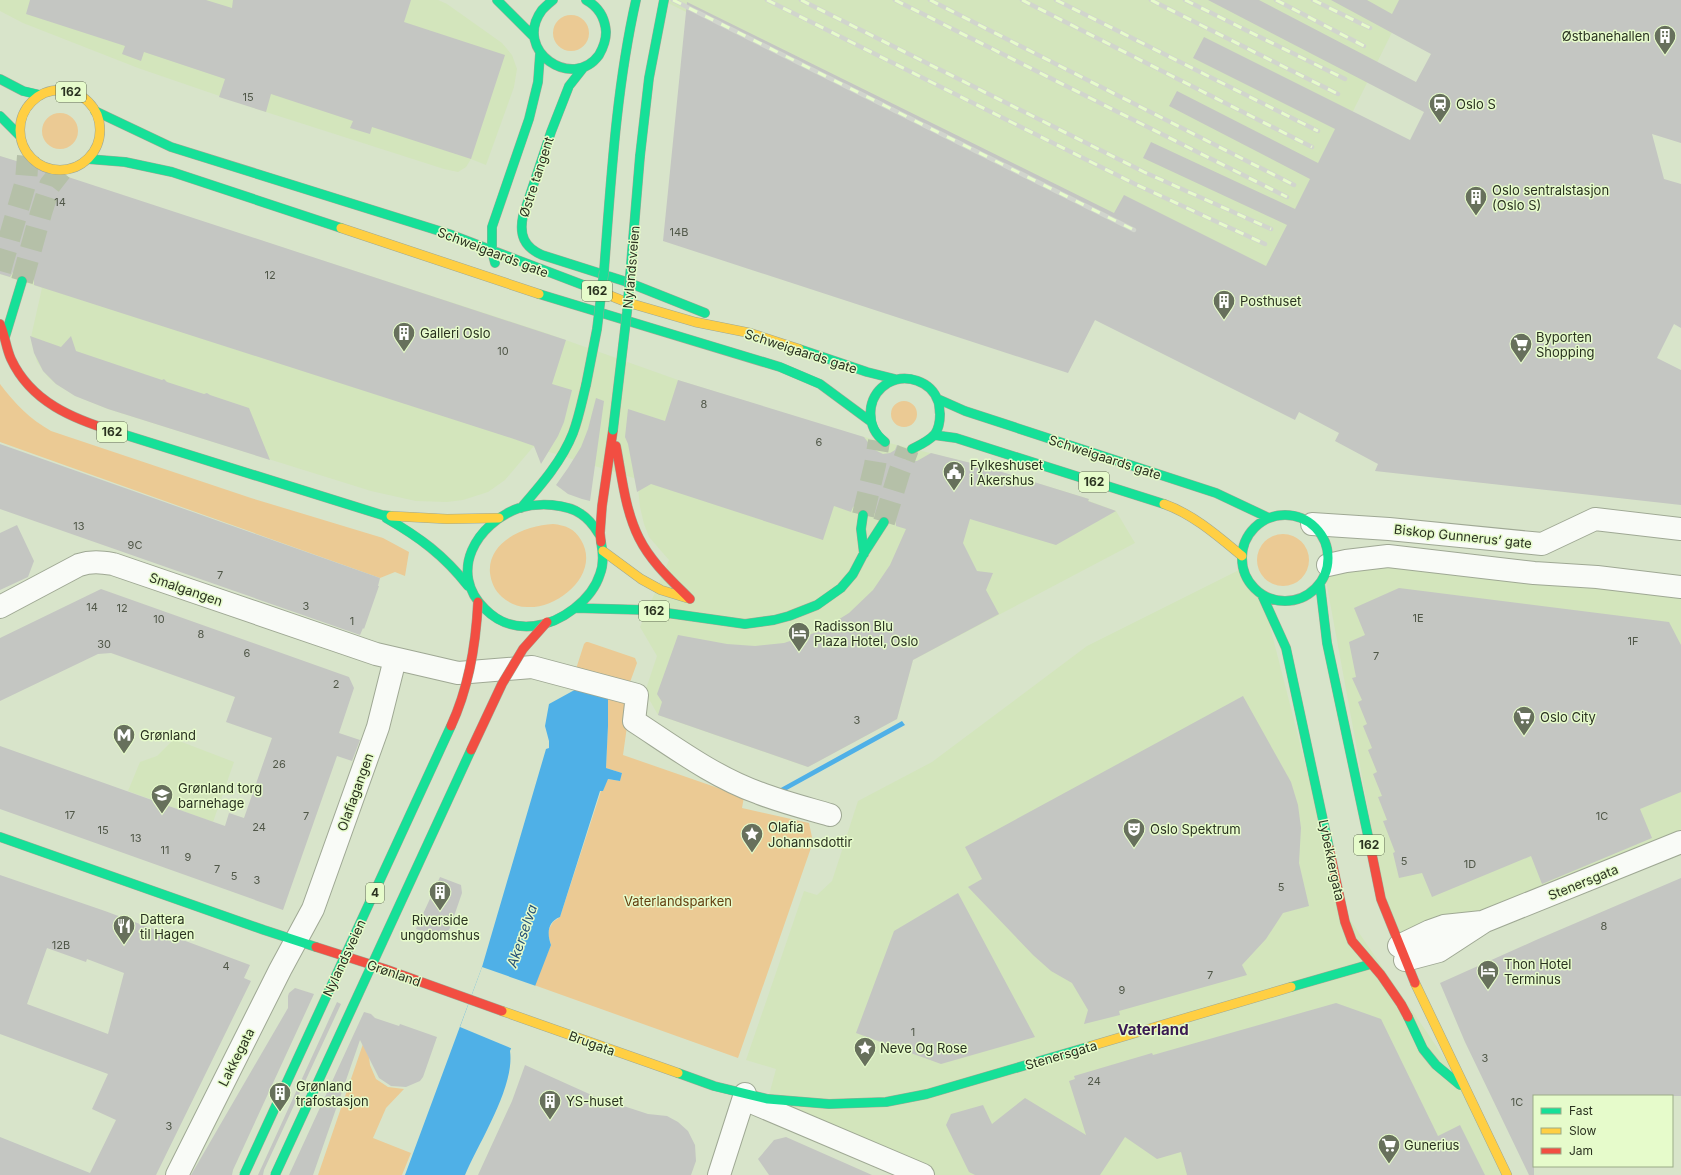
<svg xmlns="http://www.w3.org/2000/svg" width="1681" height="1175" font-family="Inter,sans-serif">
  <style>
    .built { fill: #d3e5bc }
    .green { fill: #ebca94 }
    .water { fill: #4fb0e7 }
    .pier { fill: #d8e4ca }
    .building { fill: #c4c6c2; fill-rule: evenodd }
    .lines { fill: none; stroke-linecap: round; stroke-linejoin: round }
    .highway-tunnel { stroke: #b5c0a8; stroke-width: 22; stroke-dasharray: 22 11; stroke-linecap: butt }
    .street-casing { stroke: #9fa894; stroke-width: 24 }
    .fast-casing { stroke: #9fa894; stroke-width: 10 }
    .slow-casing { stroke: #9fa894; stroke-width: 10 }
    .jam-casing { stroke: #9fa894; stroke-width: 10 }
    .street { stroke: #f9fbf7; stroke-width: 22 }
    .fast { stroke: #16e098; stroke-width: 9 }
    .slow { stroke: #ffcf43; stroke-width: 9 }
    .jam { stroke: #f24e42; stroke-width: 9 }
    .rail-casing { stroke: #d1d5cd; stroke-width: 4.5 }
    .rail { stroke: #e6fbcb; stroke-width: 3; stroke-dasharray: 9; stroke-linecap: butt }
    .fast-bridge-casing { stroke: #9fa894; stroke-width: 10; stroke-linecap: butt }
    .jam-bridge-casing { stroke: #9fa894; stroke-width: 10; stroke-linecap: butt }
    .fast-bridge { stroke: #16e098; stroke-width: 9 }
    .jam-bridge { stroke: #f24e42; stroke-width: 9 }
    .labels { text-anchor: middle; stroke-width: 3; stroke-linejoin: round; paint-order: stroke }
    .number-label { font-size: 11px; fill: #505748 }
    .shield { fill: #e6fbcb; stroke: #626e53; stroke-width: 1 }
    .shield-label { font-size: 12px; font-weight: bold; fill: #2a3220 }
    .poi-label { font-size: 13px; fill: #2a3220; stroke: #e6fbcb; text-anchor: start }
    .street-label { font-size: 13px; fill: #2a3220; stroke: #e6fbcb }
    .park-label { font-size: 13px; fill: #643e0e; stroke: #e6fbcb }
    .water-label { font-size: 14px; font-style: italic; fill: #255177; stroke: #e6fbcb }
    .quarter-label { font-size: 15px; font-weight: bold; fill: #3a1a52; stroke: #e6fbcb }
  </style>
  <rect width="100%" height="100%" fill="#d8e4ca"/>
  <path class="built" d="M0,0h438l9,4 55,39 10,12 5,14 -3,18 -28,78 -15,-6 -5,8 -8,5 -14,-3 -178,-57 -128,-44 -115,-45 -23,-12z
    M662,0h746l-143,289 -128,-53z
    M0,156l543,176 135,48 170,53 131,32 110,34v2l27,10 19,32 -222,117 -16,59 -89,48 -150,-52 -13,-23 12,-36 -17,-29 29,-67 -20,-23 -5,-13 -4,-17 -3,-28 -104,-32 -28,33 -17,12 -25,8 -16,2 -31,-1 -45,-10 -263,-82 -32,-13 -20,-12 -8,-7 -11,-15 -5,-18 -1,-7 11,-49 -42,-14z
    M1346,561l335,26v255l-282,104 -12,-33 -62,-338z
    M1243,568l8,17 11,10 80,313 125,183 40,84h-584l-155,-76 8,-30 -30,-9 58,-169 13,4 15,-14 26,-80 74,-39 155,-116z
    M174,739l60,23 -21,60 -85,-31 12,-29 17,-6z"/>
  <path class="green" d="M553 33a18 18 0 1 1 36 0a18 18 0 1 1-36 0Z
    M42 131a18 18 0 1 1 36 0a18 18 0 1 1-36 0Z
    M0,384c15,20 30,35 51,47l200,67 132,40 26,14 -4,24 -10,-4 -15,6 -380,-136z
    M891 414a13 13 0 1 1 26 0a13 13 0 1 1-26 0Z
    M553,524c12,1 22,5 28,16 20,33 -22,69 -54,67 -10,0 -18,-4 -25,-10 -7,-6 -11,-15 -12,-24 -3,-32 37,-48 63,-49z
    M1257 560a26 26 0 1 1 52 0a26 26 0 1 1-52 0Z
    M586,642h2l47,16 2,5 -8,22 -53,-16 8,-25z
    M608,696l22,9 -7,50 121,42 -2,11 67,15 4,19 -75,216 -204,-73 17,-40 -3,-11 1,-5 4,-7 7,-5 41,-126h2l4,-12 13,2 2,-8 -16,-5 2,-42z
    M363,1044l6,13 1,8 6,14 12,8 16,2 -18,19 -13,30 38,15 -9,22h-84z"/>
  <path class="water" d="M580,687l28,9v30l-2,42 16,5 -2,8 -12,-2 -5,12h-3l-40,126c-13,5 -13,17 -9,28l-41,106c5,36 -31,91 -45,124h-60l77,-208 64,-218 3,-1v-7l-4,-15 4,-22z
    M902,721l3,4 -120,66 -6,-2z"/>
  <path class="pier" d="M482,967l54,19 -23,63 -53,-22z"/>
  <path class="building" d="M30,0h176l26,8 1,-8h178l-7,22 101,33 -34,104 -99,-32 -2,7 -20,-6 3,-7 -82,-27 -5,18 -47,-15 6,-18 -81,-27 -3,9 -19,-7 3,-8 -99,-32z
    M1208,0h51l157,82 15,-28 -100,-54h36l25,14 7,-14h282v143l-29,-9 12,45 17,5v144l-7,-4 -17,34 24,12v135l-306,-34 3,-7 -43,-23 4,-8 -40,-21 -4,8 -200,-100 -27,53 -405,-132 24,-239 427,211 10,-18 142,71 21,-41 -144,-67 8,-16 144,67 15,-30 -141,-73 8,-15 141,72 17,-34 -142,-71 11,-21 206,103 14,-28z
    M0,156l59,18 507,166 -14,44 20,6 -8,32 -6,14 -17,28 -7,-18 -23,-8 -477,-153v-7l-3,-6 -5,-3h-7l-6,3 -3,5 -10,-3z
    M30,336l31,11 10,-11 5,15 86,29 2,-1 3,3 37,12 3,-1 3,2 39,13 21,52 -162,-51 -33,-13 -19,-12 -13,-13 -9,-18z
    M678,380l186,57 9,12 10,5 7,-1 5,-3 2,-5 3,1 1,8 3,5 6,2h7l14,-8 48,12 110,34 -1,2 28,10 -60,34 -86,-26 -7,24 14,28 16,2 -7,17 13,24 -86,46 -16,59 -89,48 -150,-52 4,-13 -5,-8 21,-59 49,9 28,2 29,-3 36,-12 29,-18 24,-23 17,-25 16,-36 -10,-3 -1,-10 -5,-5 -6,-1 -9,4 -4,-9 -6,-2 -7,1 -5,3 -2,5 -17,-6 -11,34 -172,-56 -14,8 -9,-48 -3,-7 3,-28 37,12z
    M596,398l8,3 -14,100 -8,-2 -14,-5 -12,-9 12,-17 13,-21 7,-18z
    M0,444l380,134 -2,8h1l-15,43 -1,-1 -3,7 -360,-126z
    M17,525l17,36 -6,16 -28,13v-57z
    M1399,588l270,34 12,23v147l-41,17 12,29 -110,46 -11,-28 -99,41 -10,-24 -23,5 -6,-25 2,-1 -12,-31 4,-1 -9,-23 4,-1 -9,-22 4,-2 -9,-22 4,-2 -9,-22 4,-2 -9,-22 4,-2 -10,-22 4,-1 -7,-35 16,-7 -11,-27z
    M101,589l248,88 5,11 -15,45 21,7 -8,21 -15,-5 -54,154 -283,-101v-63l225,80 4,-13 15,5 28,-80 -46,-16 9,-25 -124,-44 -13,1 -98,47v-63z
    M1243,696l48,86 7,23 3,23 -2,35 10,43 -26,7 -17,26 -24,26 5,10 -128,36 1,4 -36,9 4,-14 -16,-27 -21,-12 -18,-16 -65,-68 14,-8 -17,-32z
    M0,875l105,36 145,54 -6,13 7,3 -95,194h-156v-38l90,36 26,-53 -24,-11 16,-35 -108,-40zM47,948l39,14 1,-3 37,14 -16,61 -81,-30z
    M440,877l21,8 1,8 -12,35 -7,10 -27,-9z
    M1681,878v218h-147v79h-5l-64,-133 -25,-59 96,-43z
    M958,893l77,144 -94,27 -85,-31 38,-102z
    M295,988l19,6 -81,176 -1,5h-41l97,-167v-12l1,-3z
    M337,1002l4,2 -77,166 -1,5h-5z
    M1336,1003l45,16 57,117 22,-11 25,50h-298l-6,-23 -24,7 -32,-22 -25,38h-125l-6,-3 -23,-47 5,-11 32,-9 9,19 33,-26 61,37 -17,-54 6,-2 -1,-3 78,-23 1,2z
    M364,1012l7,2 4,4 24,8 1,-2 37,13 -14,40 -3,4 -14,6 -15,-1 -12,-8 -19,-38 -47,135h-24z
    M525,1065l71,32 52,17 19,2 11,6 10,9 7,14 1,16 -5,14h-213l34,-74z
    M786,1137l86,38h-103l-11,-16 16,-19z"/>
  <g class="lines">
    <path class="highway-tunnel" d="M0,271l26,-90 2,-25
      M22,281l19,-68 9,-28 11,-14
      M863,515l12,-50 4,-24
      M884,522l15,-49 9,-24"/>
    <g class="street-casing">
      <path id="street" d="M1312,524l77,5 153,15 53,-25 86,10
        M1328,565l18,-4 42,-5 146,17 63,4 84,10
        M0,607l79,-42c12,-4 22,-3 34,-1l263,90 82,19 74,-6 105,28 -3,26c40,26 80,56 125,72 23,9 47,15 71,22
        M1399,946l31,-15 14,-5 38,-4
        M1405,960l34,-9 46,-30 196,-79
        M744,1099l179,76
        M177,1175l103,-205 33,-61 65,-182 17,-68
        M719,1175l26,-81"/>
    </g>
    <g class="fast-casing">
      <path id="fast" d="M497,0l36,36
        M553,0c-4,3 -8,7 -11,10 -30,41 31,81 57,45 4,-7 7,-14 7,-23 -1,-15 -7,-25 -20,-32
        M584,67l-15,19 -18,46 -28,84c-4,19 1,31 19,39l85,27 78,31
        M0,79l23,12 17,4
        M95,111l76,36 278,87 142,54
        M0,116l19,19
        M640,156l9,-78 15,-78
        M88,159l37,3 47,10 169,56
        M495,263l-3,-12v-24l37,-108 9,-37 2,-28
        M604,271c7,-91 12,-182 32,-271
        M539,294l241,73 40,17 50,37
        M5,337l17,-56
        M799,349l68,23 28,7
        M938,399l27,12 251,82 53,25
        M116,432l266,83 9,1
        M934,435l22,3 208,66
        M885,442c-12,-9 -16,-20 -14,-35 2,-11 7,-18 17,-24 18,-10 43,-2 50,18 2,4 1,9 2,13 0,7 -1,14 -5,20 -6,7 -15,11 -23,15
        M521,508c20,-23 41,-47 52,-75 6,-16 9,-32 13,-48
        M863,515l-2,14 3,25
        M1242 558a43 43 0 1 1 86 0a43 43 0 1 1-86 0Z
        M386,518c33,19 58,37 82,68
        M599,534c-5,-8 -10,-15 -18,-20 -8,-6 -19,-8 -29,-9 -11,-1 -22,0 -33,3 -42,15 -72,64 -34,101 14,14 29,19 49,17 27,-3 58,-26 66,-52 4,-10 3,-22 1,-32
        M1320,584l7,59 44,207
        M1262,595l24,53 43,200
        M575,608l71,2 99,14 29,-4 15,-4 28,-11 24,-17 12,-14 11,-21 20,-31
        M0,837l264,93 52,17
        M1291,987l80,-23
        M1408,1017l15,32 13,16 24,20
        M678,1073l36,13 54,13 61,5 57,-2 41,-8 164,-48"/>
    </g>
    <g class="slow-casing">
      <path id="slow" d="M20 130a40 40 0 1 1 80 0a40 40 0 1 1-80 0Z
        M341,228l198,66
        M591,288l35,14 69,20 55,11 49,16
        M1164,504c29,10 55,33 78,52
        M391,516l56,3 52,-1
        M603,551l38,28 20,11 26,8
        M1415,983l92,192
        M502,1011l176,62
        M1091,1046l200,-59"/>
    </g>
    <g class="jam-casing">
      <path id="jam" d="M0,324c5,11 6,24 11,35 20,43 62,60 105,73
        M616,446c6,31 9,64 23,92 12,24 32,42 51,61
        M601,542l-1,-9 2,-27 11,-76
        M1329,848l16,74 7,19 29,34 20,29 7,13
        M1371,850l10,49 34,84
        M316,947l69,22 117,42"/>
    </g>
    <use href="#street" class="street"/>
    <use href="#fast" class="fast"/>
    <use href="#slow" class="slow"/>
    <use href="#jam" class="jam"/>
    <g class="rail-casing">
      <path id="rail" d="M673,0l461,230
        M767,0l370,185 128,59
        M801,0l343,172 127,57
        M895,0l392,197
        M930,0l364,185
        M1022,0l290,147
        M1056,0l262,131
        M1151,0l187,94
        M1185,0l160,79
        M1276,0l88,46
        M1313,0l57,28"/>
    </g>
    <use href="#rail" class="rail"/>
    <g class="fast-bridge-casing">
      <path id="fast-bridge" d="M586,385l11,-56 7,-58
        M613,430l14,-118 13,-156
        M244,1175l207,-449
        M275,1175l196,-425"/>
    </g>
    <g class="jam-bridge-casing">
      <path id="jam-bridge" d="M451,726c18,-39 25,-82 27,-124
        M471,750l31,-66 21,-35 24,-27"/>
    </g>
    <use href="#fast-bridge" class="fast-bridge"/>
    <use href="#jam-bridge" class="jam-bridge"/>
  </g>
  <defs>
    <g id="building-pin" transform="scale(1.15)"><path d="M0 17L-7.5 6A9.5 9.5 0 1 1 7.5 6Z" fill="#67705c" stroke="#e6fbcb"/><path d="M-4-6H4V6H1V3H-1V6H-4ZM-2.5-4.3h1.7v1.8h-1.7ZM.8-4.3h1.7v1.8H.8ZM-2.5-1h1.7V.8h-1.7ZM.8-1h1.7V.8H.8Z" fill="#fff"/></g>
    <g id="station-pin" transform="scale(1.15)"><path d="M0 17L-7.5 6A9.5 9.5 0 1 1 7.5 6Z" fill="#67705c" stroke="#e6fbcb"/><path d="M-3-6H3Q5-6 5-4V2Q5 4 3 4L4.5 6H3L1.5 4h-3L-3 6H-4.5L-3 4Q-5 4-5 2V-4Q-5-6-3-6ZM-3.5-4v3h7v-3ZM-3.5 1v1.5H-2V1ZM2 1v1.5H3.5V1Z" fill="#fff"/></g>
    <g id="supermarket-pin" transform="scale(1.15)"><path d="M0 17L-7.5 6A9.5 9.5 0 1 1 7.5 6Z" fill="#67705c" stroke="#e6fbcb"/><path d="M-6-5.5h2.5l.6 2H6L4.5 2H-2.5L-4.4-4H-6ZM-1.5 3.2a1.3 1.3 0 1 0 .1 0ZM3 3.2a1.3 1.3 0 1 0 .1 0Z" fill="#fff"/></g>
    <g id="civic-pin" transform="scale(1.15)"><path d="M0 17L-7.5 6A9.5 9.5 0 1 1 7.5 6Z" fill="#67705c" stroke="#e6fbcb"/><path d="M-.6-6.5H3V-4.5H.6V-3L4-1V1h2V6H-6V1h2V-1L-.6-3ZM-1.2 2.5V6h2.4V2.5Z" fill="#fff"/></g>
    <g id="hotel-pin" transform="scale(1.15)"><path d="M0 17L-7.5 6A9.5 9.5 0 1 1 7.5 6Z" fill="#67705c" stroke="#e6fbcb"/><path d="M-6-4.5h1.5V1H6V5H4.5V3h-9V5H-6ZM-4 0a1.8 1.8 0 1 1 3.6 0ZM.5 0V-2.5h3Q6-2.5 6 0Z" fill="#fff"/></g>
    <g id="metro-pin" transform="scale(1.15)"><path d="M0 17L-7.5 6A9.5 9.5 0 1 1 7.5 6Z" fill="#67705c" stroke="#e6fbcb"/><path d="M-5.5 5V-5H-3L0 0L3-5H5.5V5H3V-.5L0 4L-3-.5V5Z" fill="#fff"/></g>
    <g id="school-pin" transform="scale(1.15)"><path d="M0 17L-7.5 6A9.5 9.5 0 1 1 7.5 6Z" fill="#67705c" stroke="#e6fbcb"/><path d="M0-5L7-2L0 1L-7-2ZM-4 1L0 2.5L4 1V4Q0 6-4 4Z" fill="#fff"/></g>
    <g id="theatre-pin" transform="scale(1.15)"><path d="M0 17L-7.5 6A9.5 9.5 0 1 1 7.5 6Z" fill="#67705c" stroke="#e6fbcb"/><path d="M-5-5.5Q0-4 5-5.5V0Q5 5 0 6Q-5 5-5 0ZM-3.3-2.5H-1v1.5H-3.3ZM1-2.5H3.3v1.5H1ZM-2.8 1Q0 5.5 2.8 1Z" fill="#fff"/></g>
    <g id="sight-pin" transform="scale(1.15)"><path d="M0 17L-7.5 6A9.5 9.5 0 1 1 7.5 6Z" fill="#67705c" stroke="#e6fbcb"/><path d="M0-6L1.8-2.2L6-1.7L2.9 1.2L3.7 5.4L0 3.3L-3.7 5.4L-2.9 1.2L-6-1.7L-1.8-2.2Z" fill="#fff"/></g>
    <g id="restaurant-pin" transform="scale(1.15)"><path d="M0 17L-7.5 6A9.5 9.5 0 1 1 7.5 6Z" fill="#67705c" stroke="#e6fbcb"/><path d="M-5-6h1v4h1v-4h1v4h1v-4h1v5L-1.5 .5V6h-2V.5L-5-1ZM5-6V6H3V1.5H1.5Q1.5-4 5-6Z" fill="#fff"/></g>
  </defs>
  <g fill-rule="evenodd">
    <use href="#building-pin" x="1665" y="36"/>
    <use href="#station-pin" x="1440" y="104"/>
    <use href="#building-pin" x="1476" y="197"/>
    <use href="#building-pin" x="1224" y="301"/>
    <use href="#building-pin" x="404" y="333"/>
    <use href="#supermarket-pin" x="1521" y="344"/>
    <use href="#civic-pin" x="954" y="472"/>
    <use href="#hotel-pin" x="799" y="633"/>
    <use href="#supermarket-pin" x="1524" y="717"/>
    <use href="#metro-pin" x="124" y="735"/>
    <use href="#school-pin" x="162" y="795"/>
    <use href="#theatre-pin" x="1134" y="829"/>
    <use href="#sight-pin" x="752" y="834"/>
    <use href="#building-pin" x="440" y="892"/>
    <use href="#restaurant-pin" x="124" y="926"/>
    <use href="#hotel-pin" x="1488" y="971"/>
    <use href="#sight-pin" x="865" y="1048"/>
    <use href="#building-pin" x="280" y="1093"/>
    <use href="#building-pin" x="550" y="1101"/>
    <use href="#supermarket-pin" x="1389" y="1145"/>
  </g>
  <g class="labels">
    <g class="number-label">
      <text x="248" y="101">15</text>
      <text x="60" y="206">14</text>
      <text x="679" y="236">14B</text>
      <text x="270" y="279">12</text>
      <text x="503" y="355">10</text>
      <text x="704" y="408">8</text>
      <text x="819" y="446">6</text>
      <text x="79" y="530">13</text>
      <text x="135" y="549">9C</text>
      <text x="220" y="579">7</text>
      <text x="306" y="610">3</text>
      <text x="92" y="611">14</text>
      <text x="122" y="612">12</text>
      <text x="1418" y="622">1E</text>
      <text x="159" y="623">10</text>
      <text x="352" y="625">1</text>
      <text x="201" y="638">8</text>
      <text x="1633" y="645">1F</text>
      <text x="104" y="648">30</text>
      <text x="247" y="657">6</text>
      <text x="1376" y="660">7</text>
      <text x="336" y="688">2</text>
      <text x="857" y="724">3</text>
      <text x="279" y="768">26</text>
      <text x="70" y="819">17</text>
      <text x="306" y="820">7</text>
      <text x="1602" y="820">1C</text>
      <text x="259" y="831">24</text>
      <text x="103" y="834">15</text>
      <text x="136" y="842">13</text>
      <text x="165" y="854">11</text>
      <text x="188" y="861">9</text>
      <text x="1404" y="865">5</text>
      <text x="1470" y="868">1D</text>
      <text x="217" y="873">7</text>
      <text x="234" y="880">5</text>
      <text x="257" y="884">3</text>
      <text x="1281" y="891">5</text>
      <text x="1604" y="930">8</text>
      <text x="61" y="949">12B</text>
      <text x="226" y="970">4</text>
      <text x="1210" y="979">7</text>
      <text x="1122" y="994">9</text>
      <text x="913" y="1036">1</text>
      <text x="1485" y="1062">3</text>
      <text x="1094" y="1085">24</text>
      <text x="1517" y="1106">1C</text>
      <text x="169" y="1130">3</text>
    </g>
    <g class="shield">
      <rect x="56" y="82" width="30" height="20" rx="3"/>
      <rect x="582" y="281" width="30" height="20" rx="3"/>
      <rect x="97" y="422" width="30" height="20" rx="3"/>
      <rect x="1079" y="472" width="30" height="20" rx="3"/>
      <rect x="639" y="601" width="30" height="20" rx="3"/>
      <rect x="1354" y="835" width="30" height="20" rx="3"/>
      <rect x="366" y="883" width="18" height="20" rx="3"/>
    </g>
    <g class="shield-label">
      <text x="71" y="96">162</text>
      <text x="597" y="295">162</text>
      <text x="112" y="436">162</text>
      <text x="1094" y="486">162</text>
      <text x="654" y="615">162</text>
      <text x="1369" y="849">162</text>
      <text x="375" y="897">4</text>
    </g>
    <g class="poi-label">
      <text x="1650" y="41" text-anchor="end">Østbanehallen</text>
      <text x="1456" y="109">Oslo S</text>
      <text x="1492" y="195">Oslo sentralstasjon<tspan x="1492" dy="15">(Oslo S)</tspan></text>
      <text x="1240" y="306">Posthuset</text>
      <text x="420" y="338">Galleri Oslo</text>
      <text x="1536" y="342">Byporten<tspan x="1536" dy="15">Shopping</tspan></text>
      <text x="970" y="470">Fylkeshuset<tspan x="970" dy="15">i Akershus</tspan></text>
      <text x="814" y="631">Radisson Blu<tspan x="814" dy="15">Plaza Hotel, Oslo</tspan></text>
      <text x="1540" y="722">Oslo City</text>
      <text x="140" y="740">Grønland</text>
      <text x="178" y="793">Grønland torg<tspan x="178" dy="15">barnehage</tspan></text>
      <text x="768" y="832">Olafia<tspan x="768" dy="15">Johannsdottir</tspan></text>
      <text x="1150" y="834">Oslo Spektrum</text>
      <text x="140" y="924">Dattera<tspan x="140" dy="15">til Hagen</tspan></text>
      <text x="440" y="925" text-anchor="middle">Riverside<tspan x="440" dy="15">ungdomshus</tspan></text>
      <text x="1504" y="969">Thon Hotel<tspan x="1504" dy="15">Terminus</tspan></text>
      <text x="880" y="1053">Neve Og Rose</text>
      <text x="296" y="1091">Grønland<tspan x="296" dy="15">trafostasjon</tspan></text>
      <text x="566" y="1106">YS-huset</text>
      <text x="1404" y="1150">Gunerius</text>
    </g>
    <g class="street-label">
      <text transform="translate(536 177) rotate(-72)" y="5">Østre tangent</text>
      <text transform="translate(493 252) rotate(21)" y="5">Schweigaards gate</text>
      <text transform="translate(631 267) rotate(-85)" y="5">Nylandsveien</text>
      <text transform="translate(801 351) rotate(18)" y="5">Schweigaards gate</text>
      <text transform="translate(1105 457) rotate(18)" y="5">Schweigaards gate</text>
      <text transform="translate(1463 536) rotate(6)" y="5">Biskop Gunnerus’ gate</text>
      <text transform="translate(186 589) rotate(19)" y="5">Smalgangen</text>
      <text transform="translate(355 792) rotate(-70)" y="5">Olafiagangen</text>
      <text transform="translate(1332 860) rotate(78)" y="5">Lybekkergata</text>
      <text transform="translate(1583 882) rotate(-22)" y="5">Stenersgata</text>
      <text transform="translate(344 958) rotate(-65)" y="5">Nylandsveien</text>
      <text transform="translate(394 973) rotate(19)" y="5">Grønland</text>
      <text transform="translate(592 1043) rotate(20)" y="5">Brugata</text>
      <text transform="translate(1061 1055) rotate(-16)" y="5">Stenersgata</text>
      <text transform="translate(236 1057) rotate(-63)" y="5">Lakkegata</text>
    </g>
    <g class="park-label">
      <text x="678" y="906">Vaterlandsparken</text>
    </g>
    <g class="water-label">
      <text transform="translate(522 936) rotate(-71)" y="5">Akerselva</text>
    </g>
    <g class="quarter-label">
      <text x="1153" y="1035">Vaterland</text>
    </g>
  </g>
  <rect x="1533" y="1095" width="140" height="72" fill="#e6fbcb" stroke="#9bab87"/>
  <rect x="1541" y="1108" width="20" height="6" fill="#16e098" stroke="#9bab87"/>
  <text x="1569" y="1115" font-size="12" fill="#2a3220">Fast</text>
  <rect x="1541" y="1128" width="20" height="6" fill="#ffcf43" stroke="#9bab87"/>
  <text x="1569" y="1135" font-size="12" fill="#2a3220">Slow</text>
  <rect x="1541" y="1148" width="20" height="6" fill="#f24e42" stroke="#9bab87"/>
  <text x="1569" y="1155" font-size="12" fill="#2a3220">Jam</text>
</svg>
